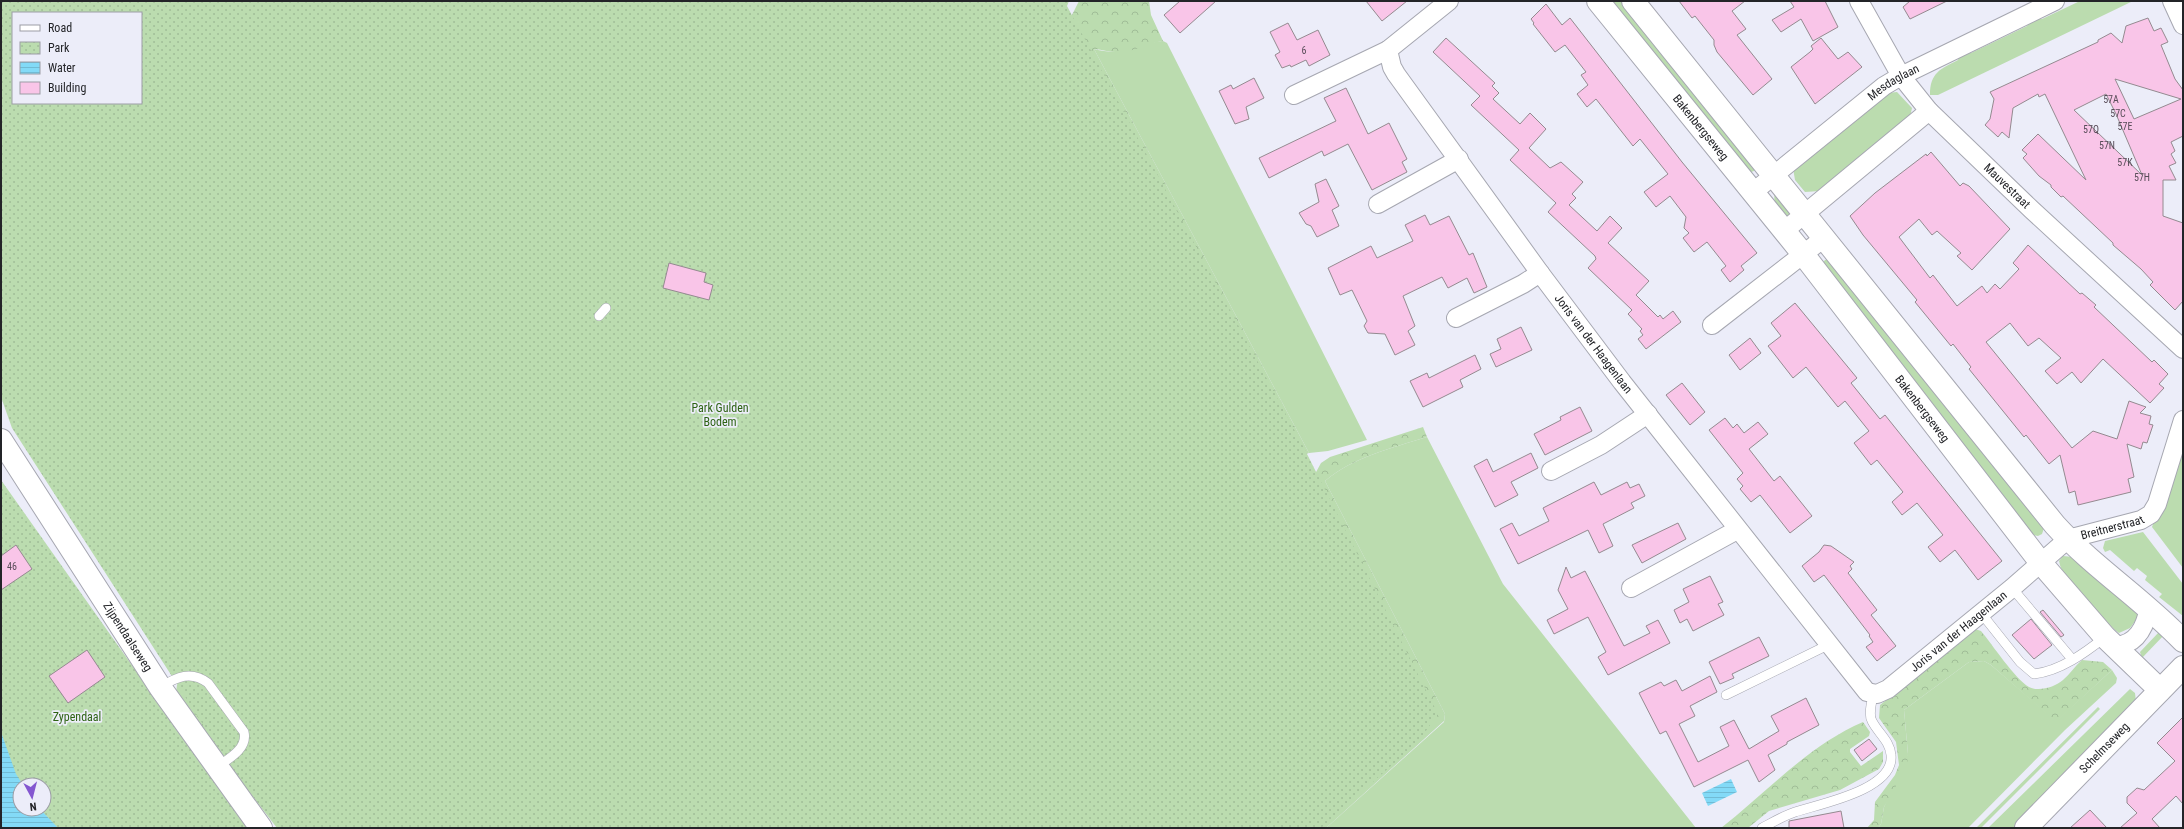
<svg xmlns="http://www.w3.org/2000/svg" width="2184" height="829" font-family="'Roboto Condensed',sans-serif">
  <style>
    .grass { fill: #bbdcaf }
    .forest { fill: url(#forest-crowns) }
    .park { fill: url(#park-dots); fill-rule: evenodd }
    .water { fill: url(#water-rules) }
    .building { fill: #f9c5e8; stroke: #948a90; fill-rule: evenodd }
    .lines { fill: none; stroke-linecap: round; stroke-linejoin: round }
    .service-casing { stroke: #a6a7b1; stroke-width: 10 }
    .minor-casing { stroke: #a6a7b1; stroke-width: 20 }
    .tertiary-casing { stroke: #a6a7b1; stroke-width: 24 }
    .secondary-casing { stroke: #a6a7b1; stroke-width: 24 }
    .service { stroke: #fff; stroke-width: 9 }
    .minor { stroke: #fff; stroke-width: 18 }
    .tertiary { stroke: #fff; stroke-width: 22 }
    .secondary { stroke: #fff; stroke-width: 22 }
    .labels { text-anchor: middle; stroke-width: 3.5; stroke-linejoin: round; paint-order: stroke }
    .number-label { font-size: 10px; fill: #584c58 }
    .street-label { font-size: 12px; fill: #232428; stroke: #ecedf9 }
    .park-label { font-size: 12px; fill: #2d6313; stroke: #ecedf9 }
  </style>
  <defs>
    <pattern id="forest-crowns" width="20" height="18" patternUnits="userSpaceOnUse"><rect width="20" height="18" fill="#bbdcaf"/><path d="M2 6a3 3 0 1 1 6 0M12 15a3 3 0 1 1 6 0" fill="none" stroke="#a0bd97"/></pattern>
    <pattern id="park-dots" width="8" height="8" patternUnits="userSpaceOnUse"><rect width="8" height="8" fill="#bbdcaf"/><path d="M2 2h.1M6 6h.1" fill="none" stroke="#a0bd97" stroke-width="1.8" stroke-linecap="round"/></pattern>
    <pattern id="water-rules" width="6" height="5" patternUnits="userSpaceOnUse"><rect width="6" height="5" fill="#83daf7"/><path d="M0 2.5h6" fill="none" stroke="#71bbd4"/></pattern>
  </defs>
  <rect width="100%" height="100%" fill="#ecedf9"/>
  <path class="grass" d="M1606,1h21l130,163 -3,7 -3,1z
    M2080,1h53l-195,94h-8c0,-22 10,-26 28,-35l2,-6 5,-3 6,2 56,-27 2,-4 8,-4 5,1z
    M1163,41l4,2 200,397 -39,11 -19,2 -215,-404c31,8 41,-5 69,-8z
    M1897,92l15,16 -2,9 -90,74 -15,1 -10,-12 -2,-12 95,-75z
    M1775,186l19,22 -7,16c-12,-15 -14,-19 -12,-38z
    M1829,259l215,269 -2,6 -4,2 -5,-1 -213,-269 5,-6z
    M1427,437l76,147 193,244h-370l118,-106 1,-8 -120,-233c28,-24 67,-33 102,-44z
    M2183,446v122l-31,-41z
    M2143,532l40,52v32l-24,-19 3,-3 -17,-14 2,-4 -10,-8 -3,3 -24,-21 -5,2 -2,-4 2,-7z
    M2063,556l10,1 65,54 1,5 -9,12 -11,5 -4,-3c-17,-17 -52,-46 -56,-69z
    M2159,632l6,2 -23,24 -2,-6z
    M1984,661l7,4 65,56 56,-51 5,8 -1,5 -51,47 -97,98h-90l3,-4 3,-17 24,-53 -4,-44 65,-48z
    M2130,689l5,4 1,9 -9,11 -113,115h-26z
    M2098,707l2,2 -119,119h-5z"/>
  <path class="forest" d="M1079,1h70l2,14 12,26c-14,2 -26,9 -40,11 -10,1 -19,-2 -29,-3l215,404 -3,1 -235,-437z
    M1423,427l4,10c-35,11 -74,20 -102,44l120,233 -1,7 -118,107h-12l1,-354 6,-11 9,-6z
    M1975,629l6,2c11,13 34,48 48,56 10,5 26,0 34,-7 7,-6 12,-14 19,-20l21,2 9,8 -56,52 -65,-57 -7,-4 -15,1 -65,48 4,44 -1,13 -23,40 -3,17 -3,4h-11l7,-8 1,-18 20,-27 4,-10 -3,-23 -17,-24 1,-13z
    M181,683l39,67h-3l-41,-58 1,-7z
    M1863,722l7,10 -1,4 -19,13v3l11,14 22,-15v11l-4,7 -39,21 -71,21 -21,17h-27c46,-36 88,-83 142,-106z"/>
  <path class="park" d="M1,1h1068l-2,5 237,442 134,266 -20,28 -97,86h-1044l-44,-57 -221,-343 -11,-31zM13,13h128v90h-128z
    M1,480l246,348h-246zM20,785h24v24h-24z"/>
  <path class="water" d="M1,732l15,42 7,11h-3v24h20l18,19h-55l-2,-4z
    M1731,779l6,13 -29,14 -6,-13z"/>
  <path class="building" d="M1180,1h36l-36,32 -16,-18z
    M1366,1h41l-25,20z
    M1679,1h66l-13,10 14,18 -9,6 35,44 -19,16 -36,-43 -3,-7v-5l-19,-24 -3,2z
    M1790,1h35l13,26 -25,14 -12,-22 -20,13 -9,-12 22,-13z
    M1910,1h37l-37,18 -7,-12z
    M1546,4l16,21 8,-7 112,144 75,91 -16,13 3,4 -14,12 -9,-12 5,-4 -19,-24 -13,10 -11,-14 6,-5 -5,-5 2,-11 -16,-21 -14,11 -12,-15 24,-18 -28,-35 -7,7 -37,-47 -9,8 -10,-13 11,-9 -7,-10 5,-3 -21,-27 -10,7 -22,-28 1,-1 -3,-4z
    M2148,18l6,13 7,-3 7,14 -7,3 14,34 8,11v46l-12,6 4,9 -4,3 5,9 -7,3 7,14h-13v36l20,7v78l-8,9 -25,-25 3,-3 -12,-13 -28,-24v-2l-50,-47 -2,1 -10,-10v-2l-12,-9 -16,-18 4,-4 -5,-4 16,-16 48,46 -41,-86 -6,3 -1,-3 -25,14 -4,30 -7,-6 -4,5 -13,-12 5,-6 4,-20 -4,-7 108,-50v-2l13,-7 11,10 4,-17zM2115,79l66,20 -47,20zM2106,94l10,20 26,61 -68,-65z
    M1288,23l9,17 21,-10 12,25 -21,11 -3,-6 -15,7 -1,-2 -8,3 -7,-13 5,-3 -10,-20z
    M1446,38l49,45 -3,3 7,7 -6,6 27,25 10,-11 16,16 -17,19 21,20 11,-6 22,20 -11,12 4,4 -7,7 28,26 13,-15 12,12 -14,15 41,38 -13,14 22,22 2,-2 3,4 10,-8 8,11 -35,27 -8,-10 5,-4 -3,-4 2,-2 -14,-15 4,-4 -44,-42 8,-9 -1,-3 -47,-44 8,-9 -46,-43 9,-10 -48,-45 9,-9 -47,-44z
    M1821,38l17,21 10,-7 14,15 -47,37 -24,-37 19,-15 3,-3 -2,-3z
    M1254,78l10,20 -18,9 3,12 -14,5 -16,-33 12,-6 2,4z
    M1346,88l22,46 21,-11 18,36 -5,3 5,10 -35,18 -24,-46 -24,12 -2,-5 -53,27 -10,-20 77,-37 -12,-23z
    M1931,152l29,34 3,-3 6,3 41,43 -38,41 -15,-14 4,-3 -24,-22 -5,4 -13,-16 -20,18 31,41 3,-3 24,31 25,-20 5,7 8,-9 5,5 19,-20 -6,-6 15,-18 52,49 2,-1 14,12 -2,2 58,55 2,-2 14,14 -9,10 5,4 -14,15 -47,-44 -22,24 -9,-11 -15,12 -12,-13 16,-13 -22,-20 -11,8 -18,-23 -24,19 86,106 21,-17 24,8 12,-38 17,6 -6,6 11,3 -2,8 4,1 -6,18 -4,-1 -2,7 -14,-5 7,33 -6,2 3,13 -53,13 -3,-14 -6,2 -9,-38 -11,9 -23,-29 -2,2 -55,-68 2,-2 -18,-23 -2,2 -36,-44 2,-2 -54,-65 -13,-19 25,-23 51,-39 1,2z
    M1326,179l13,27 -7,4 7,16 -22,11 -6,-11 -5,-2 -7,-11 20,-11 -4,-18z
    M1425,215l5,10 19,-9 20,39 4,-2 14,34 -13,6 -7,-15 -19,10 -6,-11 -39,19 12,30 -7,5 7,14 -20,10 -10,-21 -17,-1 -4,-7 3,-5 -15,-31 -12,5 -12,-27 43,-22 6,12 36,-17 -8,-16z
    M669,263l37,10 -2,9 9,3 -4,15 -46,-12z
    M1795,303l62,75 -6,5 29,36 5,-4 117,146 -24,19 -23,-30 -15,12 -12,-15 15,-12 -26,-32 -15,12 -10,-13 11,-10 -26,-32 -6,5 -17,-22 15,-12 -24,-30 -7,6 -32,-40 -13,11 -25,-32 13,-10 -10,-13z
    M1521,327l11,23 -36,17 -6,-13 11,-5 -4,-10z
    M1750,338l11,15 -21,17 -11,-15z
    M1475,355l6,14 -21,11 3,7 -40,20 -13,-26 17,-8 2,5z
    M1682,383l23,29 -15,13 -24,-30z
    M1580,407l12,24 -47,24 -11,-21 27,-14 -1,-3z
    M1725,418l8,10 4,-4 7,9 14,-11 10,12 -19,15 25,32 6,-5 32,40 -22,17 -30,-38 -9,7 -11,-13 3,-3 -6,-7 6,-6 -34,-43z
    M1531,453l7,15 -27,14 7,13 -23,12 -21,-41 13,-7 6,13z
    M1594,482l7,13 26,-13 3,6 9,-4 6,12 -14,7 3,5 -31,16 10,22 -14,7 -11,-23 -70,34 -18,-35 12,-6 7,13 30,-15 -6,-13z
    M1678,523l8,16 -44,24 -10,-18z
    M16,545l16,24 -31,21v-34z
    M1824,545l7,1 23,16 -4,4 2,3 -4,4 29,37 -6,5 25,31 -19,15 -11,-14 7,-5 -4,-6 1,-1 -46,-60 -10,7 -12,-16 17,-14z
    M1566,567l5,11 14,-7 39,75 26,-13 -4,-7 12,-6 12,23 -62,32 -10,-18 8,-5 -18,-35 -34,17 -7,-14 21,-11 -10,-19z
    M1710,576l13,26 -5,2 6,11 -31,16 -6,-12 -7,4 -6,-13 15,-8 -6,-13z
    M2043,610l21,25 -3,2 -21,-25z
    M2031,619l21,26 -18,14 -22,-24z
    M1759,637l10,19 -37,18 2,4 -14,6 -11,-22z
    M87,650l18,27 -37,26 -19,-27z
    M1710,676l7,16 -27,14 5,10 -16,8 19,38 31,-16 -9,-19 14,-7 15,29 30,-18 -8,-15 35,-18 13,27 -32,17v2l-19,11 7,15 -16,12 -11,-22 -54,27 -28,-56 -6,3 -21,-41 22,-11 3,4 12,-6 6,11z
    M2183,717v87l-7,-8 -24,23 8,9h-40l17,-15 -10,-10v-6l10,-9 7,2 31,-29 -18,-18z
    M1869,739l8,10 -15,12 -8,-11z
    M2090,810l17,18h-37z
    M1841,811l3,17h-55v-7z"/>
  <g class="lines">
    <g class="service-casing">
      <path id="service" d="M599,316l7,-8
        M2012,588l60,71
        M1981,613l39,49 14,12c26,-3 51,-21 71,-37
        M160,687c17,-10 31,-17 48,-4l36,49c4,17 -16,27 -27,35
        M1726,695l102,-50
        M1762,828c11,-6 21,-12 33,-16 24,-8 100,-22 96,-57 -1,-14 -13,-22 -19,-34 -4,-7 0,-19 1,-27"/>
    </g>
    <g class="minor-casing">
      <g id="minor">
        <path id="s1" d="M1859,1l42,75 28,35 103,99 151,139"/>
        <path d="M2172,1l11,24"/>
        <path id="s2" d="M1388,50l4,17 4,7 144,199 82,109 245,310 10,2 11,-5 124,-101 56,-49 73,-19 10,-6 6,-10 26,-84"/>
        <path d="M1294,95l94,-45 61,-49"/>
        <path id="s3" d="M1752,193l132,-107 17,-10 154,-75"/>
        <path d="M1378,204l81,-45"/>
        <path d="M1784,231l145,-120"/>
        <path d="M1456,318l67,-34 17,-11"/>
        <path d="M1712,325l112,-87"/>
        <path d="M1551,471l50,-26 47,-31"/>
        <path d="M1631,588l106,-58"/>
        <path d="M2115,646c22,-1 30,-19 34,-38"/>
      </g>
    </g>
    <g class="tertiary-casing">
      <g id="tertiary">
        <path id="s4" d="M1598,1l205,253 238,309 64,74 55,53"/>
        <path d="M1633,1l422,524c39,43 88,74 128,116"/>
      </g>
    </g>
    <g class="secondary-casing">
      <g id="secondary">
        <path id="s5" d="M1,440l159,247 101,141"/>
        <path id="s6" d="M2026,828l157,-161"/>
      </g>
    </g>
    <use href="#service" class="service"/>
    <use href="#minor" class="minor"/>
    <use href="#tertiary" class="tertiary"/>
    <use href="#secondary" class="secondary"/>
  </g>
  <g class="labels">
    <g class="number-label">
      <text x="1304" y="54">6</text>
      <text x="2111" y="103">57A</text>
      <text x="2118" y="117">57C</text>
      <text x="2125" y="130">57E</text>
      <text x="2091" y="133">57Q</text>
      <text x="2107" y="149">57N</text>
      <text x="2125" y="166">57K</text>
      <text x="2142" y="181">57H</text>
      <text x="12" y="570">46</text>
    </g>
    <g class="street-label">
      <text dy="4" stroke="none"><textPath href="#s3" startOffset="180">Mesdaglaan</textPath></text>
      <text dy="4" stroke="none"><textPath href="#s4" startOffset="163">Bakenbergseweg</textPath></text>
      <text dy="4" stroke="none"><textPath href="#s1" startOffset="239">Mauvestraat</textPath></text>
      <text dy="4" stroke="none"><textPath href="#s2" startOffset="360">Joris van der Haagenlaan</textPath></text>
      <text dy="4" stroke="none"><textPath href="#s4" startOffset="521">Bakenbergseweg</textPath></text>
      <text dy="4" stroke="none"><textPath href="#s2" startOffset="1105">Breitnerstraat</textPath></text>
      <text dy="4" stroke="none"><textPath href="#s2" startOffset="916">Joris van der Haagenlaan</textPath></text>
      <text dy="4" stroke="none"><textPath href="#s5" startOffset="234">Zijpendaalseweg</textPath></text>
      <text dy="4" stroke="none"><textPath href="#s6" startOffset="112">Schelmseweg</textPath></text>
    </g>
    <g class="park-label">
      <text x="720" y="412">Park Gulden<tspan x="720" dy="14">Bodem</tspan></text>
      <text x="77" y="721">Zypendaal</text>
    </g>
  </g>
  <rect width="2184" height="829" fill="none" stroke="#232428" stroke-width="4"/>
  <rect x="12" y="12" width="130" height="92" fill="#ecedf9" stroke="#9c9da5"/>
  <rect x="20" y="25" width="20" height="6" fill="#ffffff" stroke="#9c9da5"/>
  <text x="48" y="32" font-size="12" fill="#232428">Road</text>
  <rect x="20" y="42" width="20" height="12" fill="url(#park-dots)" stroke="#9c9da5"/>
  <text x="48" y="52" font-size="12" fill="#232428">Park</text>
  <rect x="20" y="62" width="20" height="12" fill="url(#water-rules)" stroke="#9c9da5"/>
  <text x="48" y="72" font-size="12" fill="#232428">Water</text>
  <rect x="20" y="82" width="20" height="12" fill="#f9c5e8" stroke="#9c9da5"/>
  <text x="48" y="92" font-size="12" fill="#232428">Building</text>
  <g transform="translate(32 797) rotate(173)"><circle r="19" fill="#ecedf9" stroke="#9c9da5"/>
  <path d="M0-3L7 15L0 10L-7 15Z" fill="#8457d0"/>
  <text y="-6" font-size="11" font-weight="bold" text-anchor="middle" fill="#232428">N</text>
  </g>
</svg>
